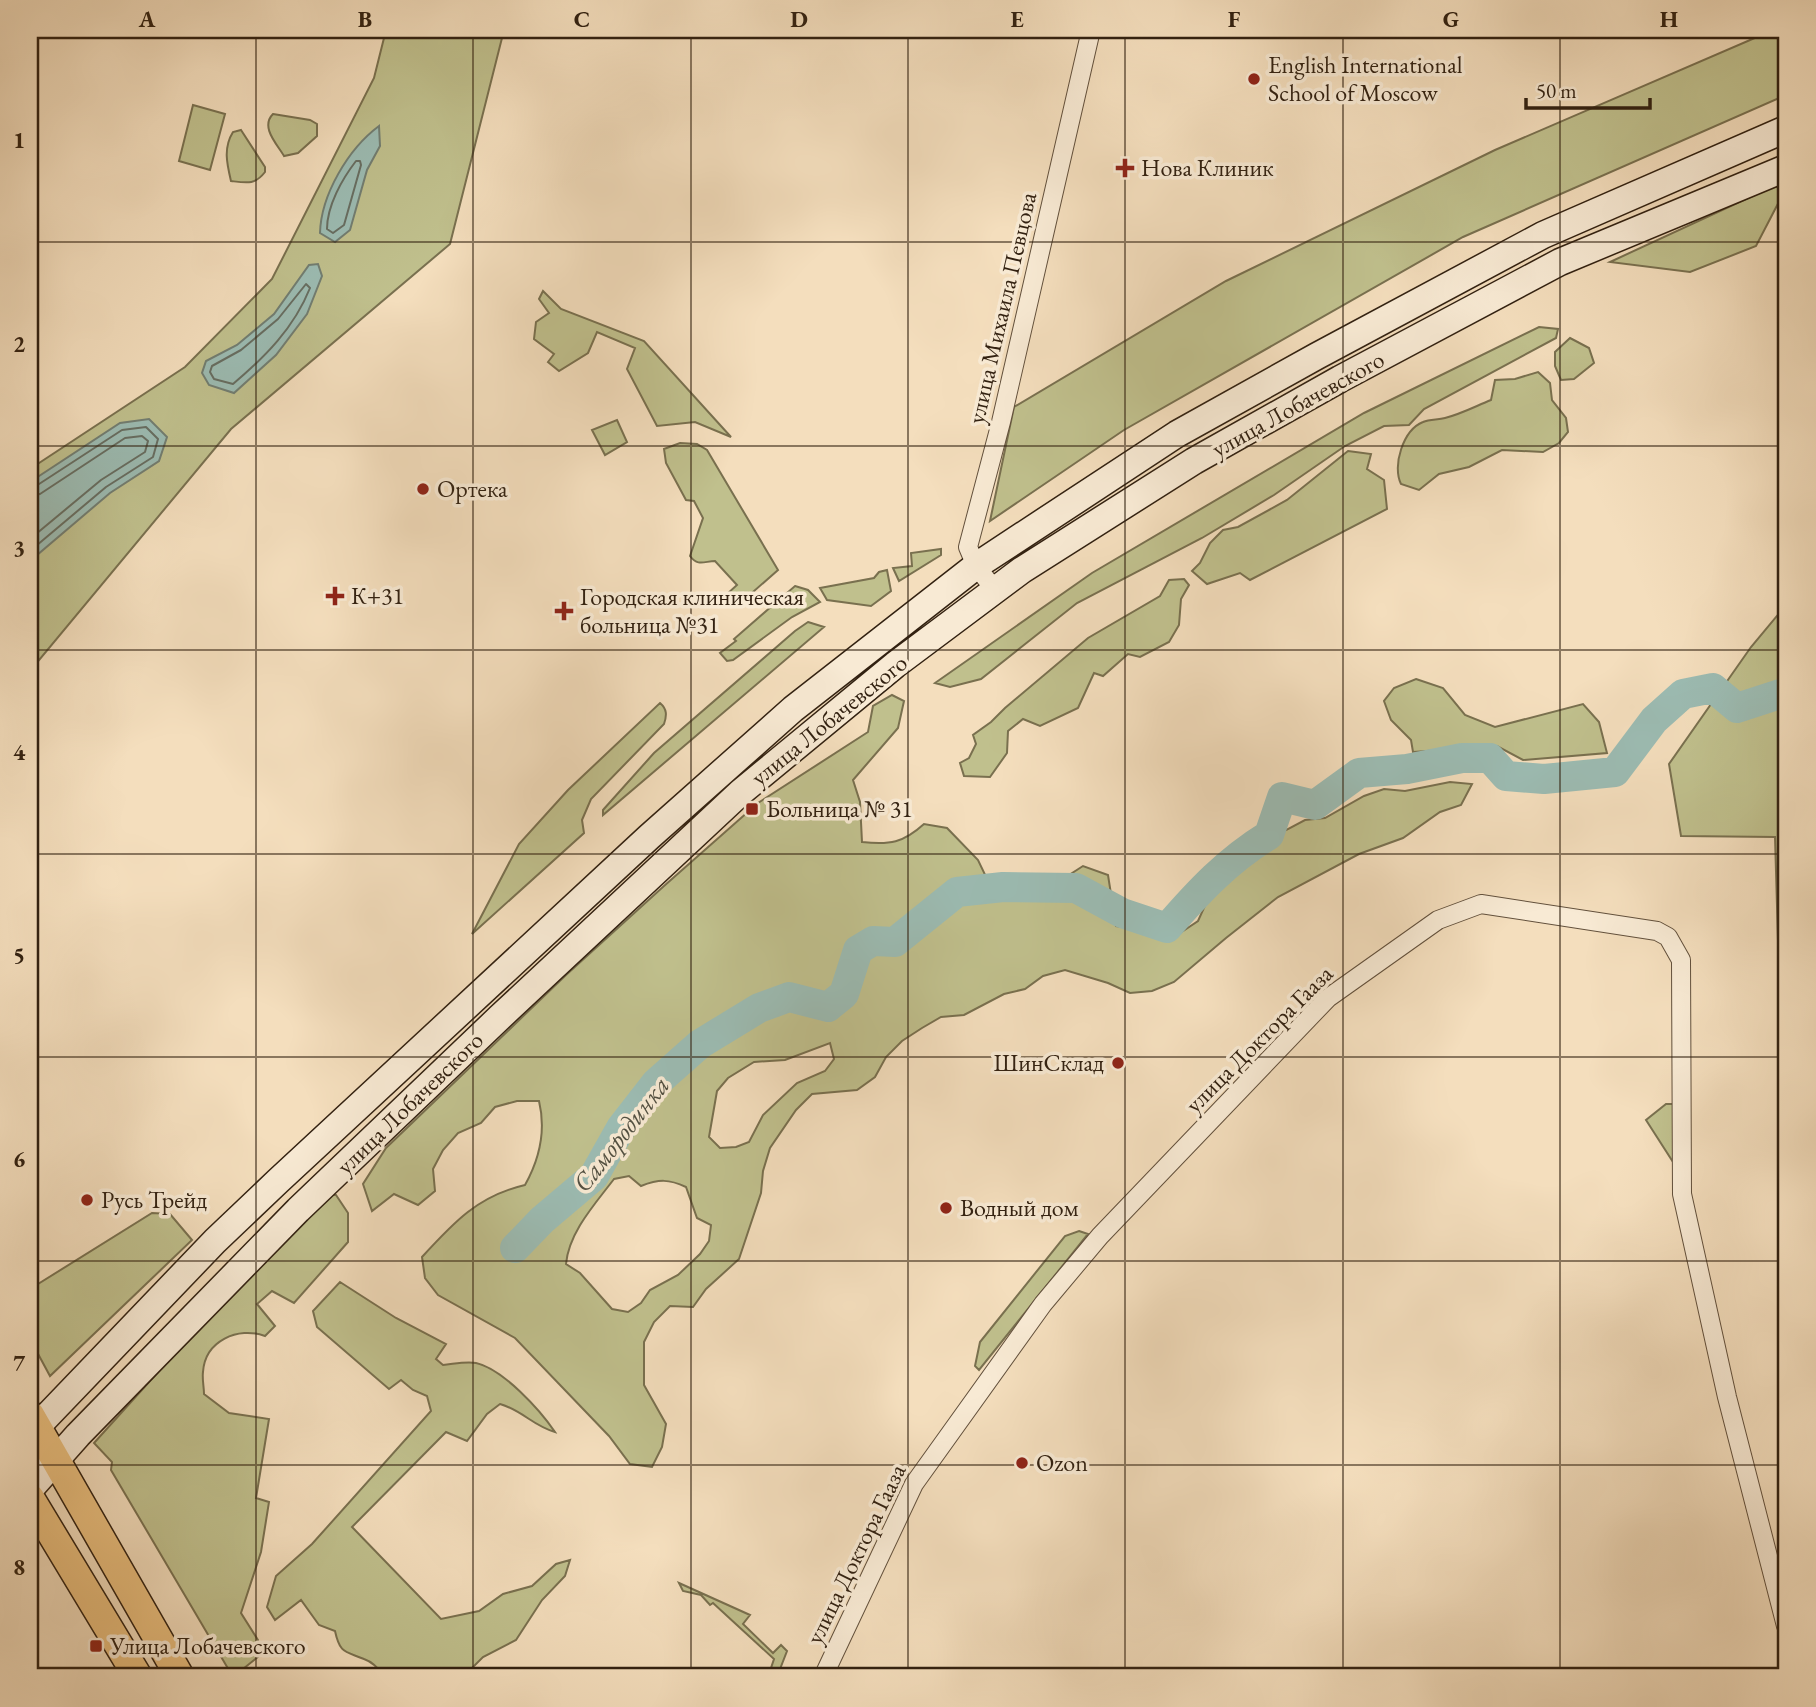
<svg xmlns="http://www.w3.org/2000/svg" width="1816" height="1707" font-family="'EB Garamond',serif">
  <style>
    .green { fill: #c0c08d; stroke: #79704f; stroke-width: 2; fill-rule: evenodd }
    .water { fill: #9cbcb3; stroke: #727e72; stroke-width: 2 }
    .lines { fill: none; stroke-linecap: round; stroke-linejoin: round }
    .shore { stroke: #676e62; stroke-width: 2 }
    .river { stroke: #9cbcb3; stroke-width: 30 }
    .minor-casing { stroke: #62503c; stroke-width: 20 }
    .secondary-casing { stroke: #322111; stroke-width: 29 }
    .primary-casing { stroke: #322111; stroke-width: 31 }
    .minor { stroke: #f8ead4; stroke-width: 18 }
    .secondary { stroke: #f8ead4; stroke-width: 26 }
    .primary { stroke: #eabf7e; stroke-width: 28 }
    .grid { fill: none; stroke: #322111; stroke-width: 2; stroke-opacity: 0.55 }
    .poi-dot { fill: #8f2418; stroke: #f8ead4; stroke-width: 2.5 }
    .labels { text-anchor: middle; stroke-width: 7; stroke-linejoin: round; paint-order: stroke }
    .poi-label { font-size: 24px; fill: #322111; stroke: #f8ead4; text-anchor: start }
    .street-label { font-size: 24px; fill: #322111; stroke: #f8ead4 }
    .water-label { font-size: 26px; font-style: italic; fill: #525042; stroke: #f8ead4 }
    .neatline { fill: none; stroke: #322111; stroke-width: 2.5 }
    .grid-label { font-size: 23px; text-anchor: middle; font-weight: bold; fill: #322111 }
  </style>
  <rect width="100%" height="100%" fill="#f4debd"/>
  <filter id="stains"><feTurbulence type="fractalNoise" baseFrequency=".00286" numOctaves="4"/><feColorMatrix values="0 0 0 0 .2 0 0 0 0 .09 0 0 0 0 .02 0 0 0 .5 -.17"/></filter>
  <radialGradient id="worn" r=".72"><stop offset=".6" stop-color="#630" stop-opacity="0"/><stop offset="1" stop-color="#630" stop-opacity=".3"/></radialGradient>
  <path class="green" d="M386,30h118l-54,214 -219,185 -201,242v-202l155,-102 87,-88 102,-201z
    M1780,30h6v65l-323,142 -339,193 -134,91 24,-114 212,-126 269,-131 269,-116z
    M193,105l32,9 -15,56 -31,-9z
    M273,114l37,6 7,4v12l-19,17 -14,3c-7,-12 -24,-29 -11,-42z
    M241,130l24,37v5c-10,13 -18,11 -34,9 -4,-17 -8,-33 2,-49z
    M1774,186l8,3 1,5 -27,52 -66,26 -80,-10z
    M543,291l18,18 83,32 87,96 -36,-15 -38,4 -30,-57 8,-21 -38,-16 -9,21 -29,18 -11,-9 6,-8 -20,-15 2,-17 13,-9 -10,-14z
    M1539,327l19,2 -2,9 -132,71 -15,16 -25,1 -39,20 -71,49 -72,43 -125,65 -96,76 -31,8 -15,-4 157,-110 272,-160z
    M1570,338l19,10 5,15 -20,16 -13,1 -6,-14v-14z
    M1538,372l12,11 2,17 14,18 2,14 -9,11 -16,9 -41,-2 -33,17 -30,7 -20,16 -18,-6c-9,-18 2,-54 22,-62 7,-3 15,-2 22,-4 16,-4 31,-12 46,-18l4,-20 20,-1z
    M617,420l10,22 -22,13 -13,-25z
    M680,443l17,1 10,6 71,120 -41,36 -10,-12 10,-9 -22,-24c-10,0 -17,6 -25,-5l13,-38 -9,-17 -8,-1 -20,-37 -2,-14z
    M1348,451l23,3 -4,15 17,11 3,29 -137,71 -10,-7 -33,11 -15,-13 8,-8 10,-20 13,-13 15,-3 49,-27z
    M941,549v6l-42,26 -6,-13 19,-2 -1,-13z
    M887,570l4,21 -20,15 -44,-6 -7,-12 54,-10 5,-6z
    M1184,579l5,6 -8,14 -2,26 -10,17 -29,15 -12,-3 -25,22 -9,-3 -16,35 -38,18 -17,-7 -15,12 -1,22 -17,24 -26,-1 -4,-13 9,-5 7,-14 -3,-9 18,-13 14,-14 83,-70 72,-42 9,-16z
    M795,586l13,4 12,12 -28,15 -59,43 -6,1 -7,-8 16,-12 -2,-2z
    M1786,605v527l-5,-88 -6,-207 -94,-1 -12,-72 82,-117z
    M808,622l16,5 -221,188v-5l51,-57 141,-122z
    M1416,679l27,9 22,27 30,12 88,-23 16,18 8,31 -84,7 -26,-14 -84,6 -2,-12 -20,-20 -7,-19 10,-13z
    M892,695l12,6 -6,27 -45,52 7,22 2,40c28,3 41,1 62,-18l23,4 31,32 10,21 17,15 45,1 16,-20 17,-11 25,9 8,51 64,7 18,-12 9,-20 61,-59 18,-12 19,-10 20,-2 39,-22 20,-7 21,2 45,-9 22,2 -11,21 -21,7 -37,26 -44,16 -81,43 -52,41 -52,44 -22,9 -22,2 -22,-10 -43,-13 -22,6 -18,13 -21,5 -40,21 -23,2 -19,11 -20,13 -16,16 -11,20 -18,13 -45,4 -16,16 -26,38 -7,23 -2,22 -22,66 -33,30 -13,18 -23,-1 -16,16 -10,20v43l22,39 -4,23 -10,20 -22,-3 -21,-28 -94,-98 -77,-43 -13,-17 -3,-21c32,-35 56,-61 103,-72 15,-27 21,-55 14,-84h-22l-22,6 -14,16 -23,10 -15,17 -10,19 2,22 -17,14 -24,-11 -22,17 -9,-27 23,-36 180,-173 98,-89 94,-83 110,-71 5,-26zM830,1043l4,16 -9,12 -28,12 -34,32 -14,27 -13,5 -16,1 -11,-11 8,-46 11,-13 26,-16 31,-2zM629,1176l12,10c18,-7 28,-7 45,1l11,31 14,7 -2,16 -9,13 -22,21 -28,15 -9,13 -13,9 -16,-3 -32,-36 -14,-9c3,-32 29,-60 48,-85z
    M660,703c7,6 7,12 4,21l-73,75 -9,21 2,13 -112,101 47,-90 49,-54z
    M1666,1104h9l-2,58 -27,-42z
    M324,1195h12l12,18v29l-54,61 -22,-12 -15,13 18,22 -10,10c-27,-10 -60,5 -62,36 -1,7 1,15 1,22l25,19 40,6 -13,79 13,4 -8,50 -20,61 17,27 1,16 -26,21 -122,-207 1,-8 -18,-19 92,-102z
    M152,1213l18,1 22,26 -142,136 -20,-37v-50z
    M1079,1231l9,3 -109,136 -4,-4 5,-24 85,-106z
    M340,1282l56,36 50,26 -10,15 7,6c11,-1 23,-4 33,-2 27,6 64,47 79,69 -22,-6 -33,-22 -55,-28l-13,10 -20,27 -21,-9 -94,95 89,92 38,-8 24,-17 29,-8 24,-22 14,-4 -5,16 -23,24 -26,40 -33,17 -20,20h-78c-5,-7 -12,-15 -21,-18 -19,-8 -24,-5 -29,-28l-16,-6 -18,-25 -26,20 -8,-13 9,-31 36,-32 119,-133 -4,-15 -14,-6 -12,-10 -12,9 -72,-62 -4,-16z
    M679,1583l71,32 -7,9 30,29 8,-8 6,6 -7,18 -11,5 5,-15 -61,-56 -3,2 -9,-10 -18,-4z"/>
  <path class="water" d="M379,126l1,20 -13,24 -17,60 -15,12 -15,-9c1,-38 28,-84 59,-107z
    M318,264l4,12 -15,38 -31,41 -42,38 -25,-8 -7,-12 4,-12 31,-16 37,-31 35,-49z
    M149,419l18,18 -8,24 -49,32 -80,68v-79l90,-59z"/>
  <g class="lines">
    <path class="shore" d="M356,161h4l1,4 -17,60 -11,8 -6,-4c0,-23 15,-50 29,-68z
      M306,284l4,4c-16,40 -45,69 -77,96l-19,-5 -4,-7 2,-6 29,-16 37,-31z
      M30,487l6,-1 86,-56 24,-3 12,12 -5,18 -47,30 -76,64
      M30,496l10,-2 85,-56 17,-2 6,5 -3,11 -44,28 -71,59"/>
    <path class="river" d="M515,1248l27,-28 52,-44 27,-48 35,-45 44,-39 59,-36 30,-11 39,10 16,-13 14,-44 15,-9 22,1 62,-50 46,-5 73,1 46,25 45,15c32,-37 60,-67 102,-93l13,-38 33,8 44,-32 48,-4 55,-11h28l16,18 38,3 71,-7 39,-52 29,-26 30,-6 24,20 49,-16"/>
    <g class="minor-casing">
      <path id="minor" d="M995,590l-19,-24 -8,-19 33,-125 90,-392
        M823,1677l91,-193 129,-180 57,-68 228,-238 110,-78 43,-16 176,27 11,6 13,23 1,234 45,203 59,229"/>
    </g>
    <g class="secondary-casing">
      <path id="secondary" d="M30,1434l185,-193 63,-60 371,-344 144,-128 183,-143 201,-132 140,-78 226,-121 243,-106
        M30,1489l48,-54 220,-225 202,-193 241,-225 154,-127 127,-95 172,-109 146,-82 220,-117 226,-94"/>
    </g>
    <g class="primary-casing">
      <path id="primary" d="M30,1415l150,262
        M30,1498l108,179"/>
    </g>
    <use href="#minor" class="minor"/>
    <use href="#secondary" class="secondary"/>
    <use href="#primary" class="primary"/>
  </g>
  <path class="grid" d="M256,30v1647M473,30v1647M691,30v1647M908,30v1647M1125,30v1647M1343,30v1647M1560,30v1647M30,242h1756M30,446h1756M30,650h1756M30,854h1756M30,1057h1756M30,1261h1756M30,1465h1756"/>
  <g class="poi-dot">
    <circle cx="1254" cy="79" r="7"/>
    <path d="M1121.5 157.5h7v7h7v7h-7v7h-7v-7h-7v-7h7z"/>
    <circle cx="423" cy="489" r="7"/>
    <path d="M331.5 585.5h7v7h7v7h-7v7h-7v-7h-7v-7h7z"/>
    <path d="M560.5 600.5h7v7h7v7h-7v7h-7v-7h-7v-7h7z"/>
    <rect x="745" y="802" width="14" height="14" rx="3.5"/>
    <circle cx="1118" cy="1063" r="7"/>
    <circle cx="87" cy="1200" r="7"/>
    <circle cx="946" cy="1208" r="7"/>
    <circle cx="1022" cy="1463" r="7"/>
    <rect x="89" y="1639" width="14" height="14" rx="3.5"/>
  </g>
  <g class="labels">
    <g class="poi-label">
      <text x="1268" y="73">English International<tspan x="1268" dy="28">School of Moscow</tspan></text>
      <text x="1141" y="176">Нова Клиник</text>
      <text x="437" y="497">Ортека</text>
      <text x="351" y="604">К+31</text>
      <text x="580" y="605">Городская клиническая<tspan x="580" dy="28">больница №31</tspan></text>
      <text x="766" y="817">Больница № 31</text>
      <text x="1104" y="1071" text-anchor="end">ШинСклад</text>
      <text x="101" y="1208">Русь Трейд</text>
      <text x="960" y="1216">Водный дом</text>
      <text x="1036" y="1471">Ozon</text>
      <text x="110" y="1654">Улица Лобачевского</text>
    </g>
    <g class="street-label">
      <text transform="translate(1002 308) rotate(-77)" y="8">улица Михаила Певцова</text>
      <text transform="translate(1298 404) rotate(-29)" y="8">улица Лобачевского</text>
      <text transform="translate(829 720) rotate(-39)" y="8">улица Лобачевского</text>
      <text transform="translate(1259 1039) rotate(-45)" y="8">улица Доктора Гааза</text>
      <text transform="translate(410 1103) rotate(-44)" y="8">улица Лобачевского</text>
      <text transform="translate(856 1554) rotate(-64)" y="8">улица Доктора Гааза</text>
    </g>
    <g class="water-label">
      <text transform="translate(621 1134) rotate(-52)" y="9">Самородинка</text>
    </g>
  </g>
  <rect width="1816" height="1707" fill="none" stroke="#f4debd" stroke-width="77"/>
  <path d="M1526 98v10h124v-10" fill="none" stroke="#322111" stroke-width="3.5"/>
  <text x="1536" y="98" font-size="21" fill="#322111" stroke="#f8ead4" stroke-width="5" paint-order="stroke">50 m</text>
  <rect x="38" y="38" width="1740" height="1630" class="neatline"/>
  <g class="grid-label">
    <text x="147" y="27">A</text>
    <text x="365" y="27">B</text>
    <text x="582" y="27">C</text>
    <text x="799" y="27">D</text>
    <text x="1017" y="27">E</text>
    <text x="1234" y="27">F</text>
    <text x="1451" y="27">G</text>
    <text x="1669" y="27">H</text>
    <text x="19" y="148">1</text>
    <text x="19" y="352">2</text>
    <text x="19" y="556">3</text>
    <text x="19" y="760">4</text>
    <text x="19" y="963">5</text>
    <text x="19" y="1167">6</text>
    <text x="19" y="1371">7</text>
    <text x="19" y="1575">8</text>
  </g>
  <rect width="100%" height="100%" filter="url(#stains)"/>
  <rect width="100%" height="100%" fill="url(#worn)"/>
</svg>
